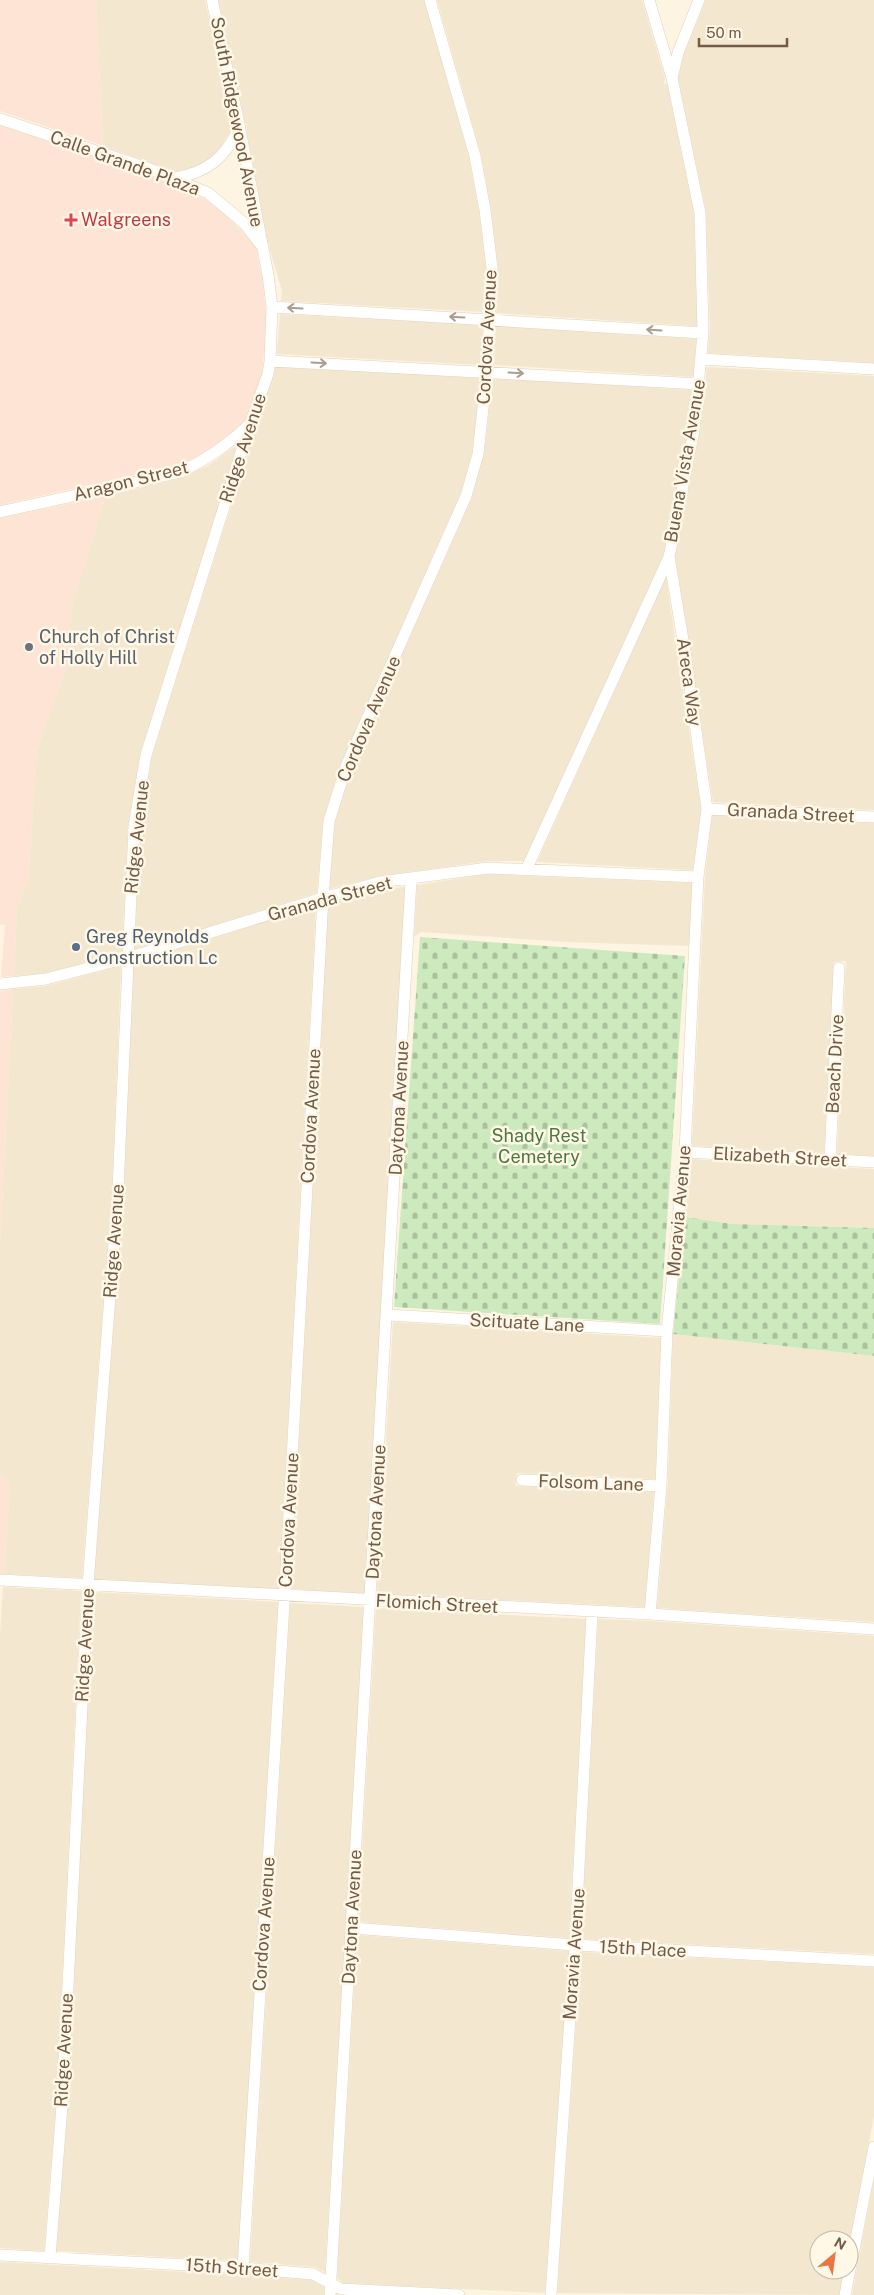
<svg xmlns="http://www.w3.org/2000/svg" width="874" height="2295" font-family="'Public Sans',sans-serif">
  <style>
    .residential { fill: #f4e7cf }
    .commercial { fill: #fde4d4 }
    .cemetery { fill: url(#cemetery-stones) }
    .lines { fill: none; stroke-linecap: round; stroke-linejoin: round }
    .minor-casing { stroke: #e1d1bd; stroke-width: 12 }
    .minor { stroke: #fff; stroke-width: 11 }
    .oneway { stroke: #ac9d91 }
    .health-dot { fill: #e0444e; stroke: #fff8e7; stroke-width: 2 }
    .worship-dot { fill: #6b7280; stroke: #fff8e7; stroke-width: 2 }
    .service-dot { fill: #5c6f8a; stroke: #fff8e7; stroke-width: 2 }
    .labels { text-anchor: middle; stroke-width: 5; stroke-linejoin: round; paint-order: stroke }
    .street-label { font-size: 18px; fill: #745b47; stroke: #fff8e7 }
    .health-label { font-size: 18px; fill: #be3a42; stroke: #fff8e7; text-anchor: start }
    .worship-label { font-size: 18px; fill: #5b616d; stroke: #fff8e7; text-anchor: start }
    .service-label { font-size: 18px; fill: #4e5e75; stroke: #fff8e7; text-anchor: start }
    .park-label { font-size: 18px; fill: #4c7a3f; stroke: #fff8e7 }
  </style>
  <defs>
    <pattern id="cemetery-stones" width="16" height="16" patternUnits="userSpaceOnUse" patternTransform="scale(1.25)"><rect width="16" height="16" fill="#cdeabf"/><path d="M2 7V4a2 2 0 0 1 4 0v3zM10 15v-3a2 2 0 0 1 4 0v3z" fill="#abc19d"/></pattern>
  </defs>
  <rect width="100%" height="100%" fill="#fdf4e1"/>
  <path class="residential" d="M96,0h109l28,127 -14,22 -12,12 -12,7 -19,4 -73,-26z
    M218,0h206l45,158 10,54 7,57 -2,43 -203,-11 1,-10 -13,-44 1,-2 -3,-4 -21,-113 1,-4 -2,-1z
    M437,0h205l23,79 -1,5h3l27,130 3,112 -201,-13 2,-46 -7,-58 -10,-55z
    M706,0h168v363l-166,-10 2,-25 -4,-117 -28,-133 6,-24z
    M280,314l204,11 -2,40 -205,-11z
    M496,326l200,13 -2,38 -200,-12z
    M275,367l206,11 -9,75 -12,41 -119,269 -18,58 -6,72 -183,57 7,-125 11,-69z
    M707,367l167,9v434l-161,-8 -38,-246 25,-125z
    M493,378l200,12 -5,40 -25,126 -139,305h-36l-108,15 -51,13 6,-68 17,-55 120,-268 12,-44z
    M238,444l-98,310 -12,72 -6,127 -76,20 -32,3 3,-69 11,-25 9,-133 36,-101 -5,-1 4,-42 34,-109 75,-18 26,-12z
    M666,577l35,232 -8,61 -156,-8z
    M712,815l162,8v333l-37,-2 9,-193 -12,1 -10,191 -132,-7 13,-269z
    M488,874l204,9 -3,63 -122,-4 -146,-10 -7,5 3,-52z
    M405,887l-40,707 -74,-4 37,-687 52,-14z
    M316,906l-37,683 -185,-10 30,-389 9,-227z
    M121,966l-9,225 -30,387 -78,-4 6,-91 -10,-9v-228l13,-257 33,-3z
    M691,1159l183,10v59l-141,-4 -48,-7z
    M393,1322l268,16 -6,141 -138,-6 -2,13 139,6 -9,115 -268,-13z
    M673,1334l201,22v266l-217,-14 11,-128z
    M3,1587l78,4 -25,515 -12,145 -44,-3v-613z
    M93,1592l185,10 -40,659 -182,-10 12,-146z
    M290,1603l74,4 -39,665 -11,-5 -64,-5z
    M376,1608l210,11 -17,319 -211,-16z
    M598,1619l52,2 224,15v318l-293,-15z
    M357,1935l212,16 -24,342 -202,-10 -6,-5z
    M581,1952l293,15v149l-25,128v-4h-30v30h25l-5,25 -282,-2z
    M874,2179v116h-22z
    M0,2262l243,13 68,5 13,7v8h-324z"/>
  <path class="commercial" d="M0,0h96l7,146 37,12 -140,-47z
    M0,125l148,50 21,8v3l4,-1 32,14 18,13 16,16 17,20 6,29 5,46 -5,50 -17,48 -20,18 -24,16 -22,10 -179,40z
    M106,496l-34,109 -4,41 5,2 -36,101 -9,133 -11,25 -3,69 -13,1 4,-52h-5v-407z
    M13,989l-13,257v-255z
    M0,1474l10,9 -6,91h-4z"/>
  <path class="cemetery" d="M420,937l265,19 -25,368 -266,-17z
    M685,1217l48,7 141,4v128l-201,-22z"/>
  <g class="lines">
    <g class="minor-casing">
      <path id="minor" d="M672,78l6,-25 21,-53
        M0,119l150,50 58,24 36,30 16,21
        M175,178c33,-6 50,-20 64,-50
        M272,307l431,26
        M701,359l173,10
        M270,361l430,23
        M0,512l181,-40c26,-13 47,-27 68,-47
        M707,809l167,8
        M527,868l142,-311 25,-127 9,-97 -3,-120 -28,-135 -23,-78
        M0,984l46,-5 81,-21 196,-60 57,-16 108,-14 210,9
        M685,1152l189,10
        M830,1160l9,-192
        M388,1315l279,16
        M522,1480l139,6
        M0,1580l650,34 224,15
        M650,1614l11,-128 6,-155 18,-179 13,-275 9,-68 -22,-157 -16,-95
        M352,1928l223,17 299,16
        M0,2255l243,13 70,6 28,15 118,6
        M50,2257l12,-151 26,-521 30,-395 16,-364 12,-71 104,-331 18,-50 2,-13 2,-54 -4,-32 -30,-156 -26,-119
        M243,2268l41,-664 39,-706 6,-77 18,-57 119,-268 12,-42 9,-83 5,-103 -7,-58 -10,-54 -45,-156
        M330,2295l81,-1415
        M551,2295l24,-350 17,-332
        M845,2295l29,-148"/>
    </g>
    <use href="#minor" class="minor"/>
  </g>
  <defs><path id="oneway-shaft" d="M-6 0H5M1.5-3L5.5 0L1.5 3" fill="none" stroke-width="1.6" stroke-linecap="round" stroke-linejoin="round" transform="scale(1.25)"/></defs>
  <g class="oneway">
    <use href="#oneway-shaft" transform="translate(295 308) rotate(-177)"/>
    <use href="#oneway-shaft" transform="translate(457 317) rotate(-177)"/>
    <use href="#oneway-shaft" transform="translate(654 330) rotate(-176)"/>
    <use href="#oneway-shaft" transform="translate(319 363) rotate(3)"/>
    <use href="#oneway-shaft" transform="translate(516 373) rotate(3)"/>
  </g>
  <path class="health-dot" d="M68.5 212.5h5v5h5v5h-5v5h-5v-5h-5v-5h5z"/>
  <circle class="worship-dot" cx="29" cy="647" r="5"/>
  <circle class="service-dot" cx="76" cy="947" r="5"/>
  <g class="labels">
    <g class="street-label">
      <text transform="translate(237 122) rotate(79)" y="6">South Ridgewood Avenue</text>
      <text transform="translate(125 163) rotate(20)" y="6">Calle Grande Plaza</text>
      <text transform="translate(487 337) rotate(-87)" y="6">Cordova Avenue</text>
      <text transform="translate(243 448) rotate(-72)" y="6">Ridge Avenue</text>
      <text transform="translate(685 461) rotate(-80)" y="6">Buena Vista Avenue</text>
      <text transform="translate(131 481) rotate(-14)" y="6">Aragon Street</text>
      <text transform="translate(689 682) rotate(82)" y="6">Areca Way</text>
      <text transform="translate(369 719) rotate(-67)" y="6">Cordova Avenue</text>
      <text transform="translate(791 813) rotate(3)" y="6">Granada Street</text>
      <text transform="translate(137 837) rotate(-84)" y="6">Ridge Avenue</text>
      <text transform="translate(330 899) rotate(-15)" y="6">Granada Street</text>
      <text transform="translate(835 1064) rotate(-87)" y="6">Beach Drive</text>
      <text transform="translate(399 1108) rotate(-87)" y="6">Daytona Avenue</text>
      <text transform="translate(311 1116) rotate(-87)" y="6">Cordova Avenue</text>
      <text transform="translate(780 1157) rotate(3)" y="6">Elizabeth Street</text>
      <text transform="translate(679 1211) rotate(-85)" y="6">Moravia Avenue</text>
      <text transform="translate(114 1241) rotate(-86)" y="6">Ridge Avenue</text>
      <text transform="translate(527 1323) rotate(3)" y="6">Scituate Lane</text>
      <text transform="translate(591 1483) rotate(2)" y="6">Folsom Lane</text>
      <text transform="translate(376 1512) rotate(-87)" y="6">Daytona Avenue</text>
      <text transform="translate(289 1520) rotate(-87)" y="6">Cordova Avenue</text>
      <text transform="translate(437 1604) rotate(3)" y="6">Flomich Street</text>
      <text transform="translate(85 1645) rotate(-87)" y="6">Ridge Avenue</text>
      <text transform="translate(352 1917) rotate(-87)" y="6">Daytona Avenue</text>
      <text transform="translate(264 1924) rotate(-86)" y="6">Cordova Avenue</text>
      <text transform="translate(643 1949) rotate(3)" y="6">15th Place</text>
      <text transform="translate(574 1954) rotate(-86)" y="6">Moravia Avenue</text>
      <text transform="translate(64 2050) rotate(-87)" y="6">Ridge Avenue</text>
      <text transform="translate(232 2268) rotate(4)" y="6">15th Street</text>
    </g>
    <g class="health-label">
      <text x="81" y="226">Walgreens</text>
    </g>
    <g class="worship-label">
      <text x="39" y="643">Church of Christ<tspan x="39" dy="21">of Holly Hill</tspan></text>
    </g>
    <g class="service-label">
      <text x="86" y="943">Greg Reynolds<tspan x="86" dy="21">Construction Lc</tspan></text>
    </g>
    <g class="park-label">
      <text x="539" y="1142">Shady Rest<tspan x="539" dy="21">Cemetery</tspan></text>
    </g>
  </g>
  <g transform="translate(834 2255) rotate(29)"><circle r="24" fill="#fff8e7" stroke="#c7b9a7"/>
  <path d="M0-4L9 19L0 12L-9 19Z" fill="#ea7643"/>
  <text y="-8" font-size="14" font-weight="bold" text-anchor="middle" fill="#745b47">N</text>
  </g>
  <path d="M699 38v8h88v-8" fill="none" stroke="#745b47" stroke-width="2.5"/>
  <text x="706" y="38" font-size="15" fill="#745b47" stroke="#fff8e7" stroke-width="4" paint-order="stroke">50 m</text>
</svg>
